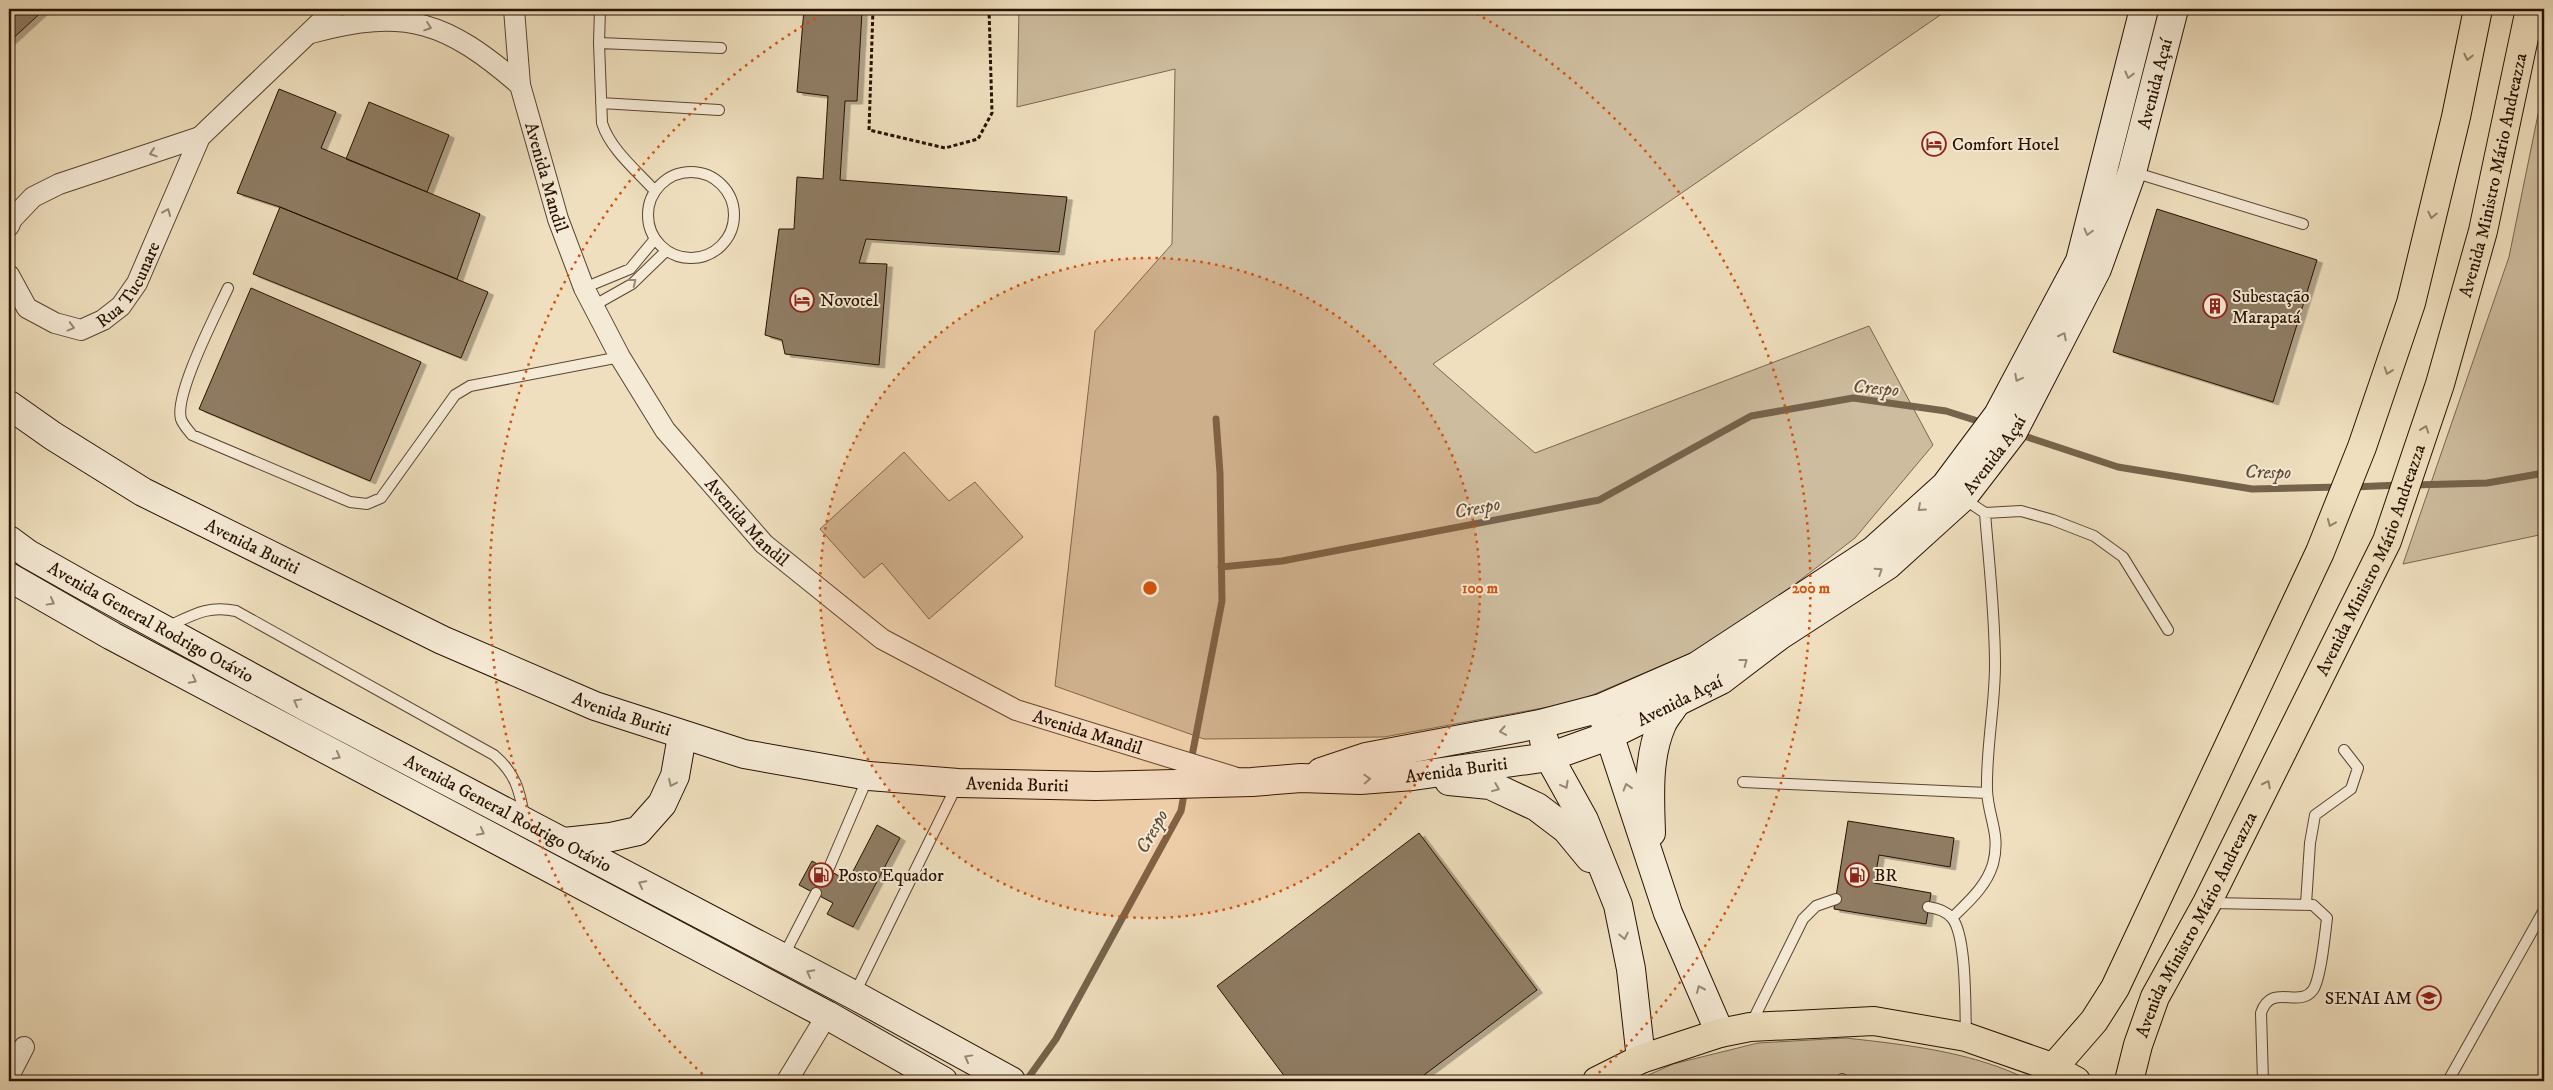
<svg xmlns="http://www.w3.org/2000/svg" width="2553" height="1090" font-family="'IM FELL DW Pica',serif">
  <style>
    .green { fill: #cdbc9e; stroke: #7a664f }
    .lines { fill: none; stroke-linecap: round; stroke-linejoin: round }
    .stream { stroke: #76634b; stroke-width: 7 }
    .building { fill: #8f7c63; stroke: #271100; filter: url(#shadow) }
    .lane-casing { stroke: #594430; stroke-width: 12 }
    .street-casing { stroke: #594430; stroke-width: 22 }
    .secondary-casing { stroke: #271100; stroke-width: 30 }
    .primary-casing { stroke: #271100; stroke-width: 30 }
    .path { stroke: #271100; stroke-width: 3; stroke-dasharray: 4 2.5; stroke-linecap: butt }
    .lane { stroke: #f5ead5; stroke-width: 10 }
    .street { stroke: #f5ead5; stroke-width: 20 }
    .secondary { stroke: #f5ead5; stroke-width: 28 }
    .primary { stroke: #efdfbe; stroke-width: 28 }
    .oneway { stroke: #988875 }
    .oneway2 { stroke: #958268 }
    .ring { fill: none; stroke: #d5520b; stroke-width: 2.5; stroke-dasharray: 2.5 5 }
    .labels { text-anchor: middle; stroke-width: 4; stroke-linejoin: round; paint-order: stroke }
    .street-label { font-size: 18px; fill: #271100; stroke: #f5ead5 }
    .poi-label { font-size: 18px; fill: #271100; stroke: #f5ead5; text-anchor: start }
    .water-label { font-size: 19px; font-style: italic; fill: #624e38; stroke: #f5ead5 }
    .centre { fill: #d5520b; stroke: #f5ead5; stroke-width: 2.5 }
    .ring-label { font-size: 15px; text-anchor: middle; font-weight: bold; fill: #d5520b; stroke: #f5ead5; stroke-width: 4; stroke-linejoin: round; paint-order: stroke }
  </style>
  <defs>
    <filter id="shadow"><feDropShadow dx="5.5" dy="3" stdDeviation="0" flood-color="#0004"/></filter>
  </defs>
  <rect width="100%" height="100%" fill="#efdfbe"/>
  <filter id="stains"><feTurbulence type="fractalNoise" baseFrequency=".004" numOctaves="4"/><feColorMatrix values="0 0 0 0 .2 0 0 0 0 .09 0 0 0 0 .02 0 0 0 .5 -.17"/></filter>
  <radialGradient id="worn" r=".72"><stop offset=".6" stop-color="#630" stop-opacity="0"/><stop offset="1" stop-color="#630" stop-opacity=".3"/></radialGradient>
  <path class="green" d="M1019,9h930l-516,355 102,89 334,-127 64,119 -78,93 -133,102 -146,62 -192,35 -180,2 -149,-53 40,-355 77,-87 3,-175 -158,38z
    M2544,85v449l-141,30 106,-307z
    M904,452l45,49 26,-19 48,55 -94,82 -47,-56 -18,15 -44,-49z
    M1846,1038c63,7 128,14 185,43h-396l38,-17 85,-21z"/>
  <g class="lines">
    <path class="stream" d="M2018,434l100,33 134,22 88,-2
      M2413,485l74,-2 57,-10
      M2353,487l47,-2
      M1221,567l61,-6 317,-61 152,-84 102,-18 93,13 38,12
      M1191,761l31,-160 -2,-128 -4,-54
      M1026,1081l30,-42 125,-228 4,-22"/>
  </g>
  <path class="building" d="M9,9h36l-36,33z
    M804,9l58,2 -5,90h-12l-5,79 227,17 -8,55 -193,-13 -7,24 28,1 -8,101 -94,-11 -3,-14 -17,-5 14,-106h15l3,-52 26,2 5,-83 -31,-4z
    M279,89l57,23 -15,36 159,66 -23,65 -177,-72 -43,-14z
    M369,102l80,33 -22,57 -81,-33z
    M280,207l208,85 -27,66 -208,-84z
    M2157,209l160,51 -44,142 -160,-50z
    M251,288l170,74 -51,119 -171,-72z
    M1848,821l106,17 -4,29 -71,-12 -5,28 57,10 -5,31 -92,-15z
    M877,825l23,13 -47,89 -26,-13 6,-11 -34,-18 13,-24 36,20z
    M1419,833l118,157 -121,91h-128l-71,-95z"/>
  <g class="lines">
    <g class="lane-casing">
      <path id="lane" d="M600,9l-1,34 3,80c8,26 35,48 53,68
        M599,43l122,5
        M601,103l118,7
        M2133,172l170,52
        M648 215a43 43 0 1 1 86 0a43 43 0 1 1-86 0Z
        M228,288c-12,26 -54,107 -47,131 2,6 8,12 11,16l158,67 17,2 14,-6 74,-103 15,-9 150,-29
        M584,288l46,-19 25,-30
        M593,306l39,-22 34,-33
        M1964,499l21,14 36,-2 32,9 41,16 29,21 45,73
        M167,627c26,-12 40,-22 69,-16l258,144c21,18 26,35 30,62
        M1743,782l244,11
        M828,870l40,-93
        M2211,903l102,2 14,13c-2,16 -6,60 -14,72 -14,19 -42,-8 -52,23l2,68
        M2306,904l4,-61 5,-28 36,-26 7,-21 -14,-18
        M1928,907c8,1 18,4 24,11 15,18 13,92 14,118
        M1952,918c16,-16 34,-31 41,-54 8,-31 -5,-46 -6,-74 -1,-42 8,-84 8,-125 0,-51 -6,-102 -10,-152
        M783,957l33,-64
        M854,995l103,-210
        M1751,1024l52,-105 13,-13 20,-7
        M1842,1079l1,2
        M2448,1081l96,-171"/>
    </g>
    <g class="street-casing">
      <g id="street">
        <path id="s1" d="M514,9l6,76 38,134 26,69 36,69 45,73 99,114 118,95 134,71 218,67"/>
        <path d="M311,33c96,-26 136,-11 209,52"/>
        <path d="M9,226l3,-7 21,-22 26,-13 141,-47"/>
        <path id="s2" d="M9,275l18,33 28,15 26,7 22,-10 18,-14 16,-23 63,-146 134,-128"/>
        <path d="M9,1076l15,-29"/>
        <path d="M787,1081l40,-66"/>
      </g>
    </g>
    <g class="secondary-casing">
      <g id="secondary">
        <path id="s3" d="M9,405l44,31 90,56 299,148 153,66 149,48 125,22 89,7 138,3 156,-4 49,-4 59,2 53,-4 136,-19 59,-21 113,-56 58,-44 109,-71 75,-68 50,-65 84,-163 35,-97 42,-163"/>
        <path id="s4" d="M9,540l19,14 62,35 216,118 548,288 157,86"/>
        <path d="M9,577l103,59 715,379 116,66"/>
        <path d="M1604,719l64,194 52,120"/>
        <path d="M1544,740l5,17 35,63 34,85 13,64 10,90"/>
        <path d="M1321,772l45,-15 174,-33 61,-16 96,-42 177,-116 71,-64 53,-71 82,-154 64,-252"/>
        <path d="M1449,781l41,4 47,22 29,22 24,29"/>
        <path d="M1651,833c-1,-35 -4,-75 11,-109 3,-7 9,-13 13,-20"/>
        <path d="M564,842l47,-5 27,-6 24,-27 13,-28 7,-40"/>
      </g>
    </g>
    <g class="primary-casing">
      <g id="primary">
        <path d="M2053,1068l41,-47 21,-33 205,-436 42,-105 49,-144 45,-186 22,-108"/>
        <path d="M1597,1081l44,-22 79,-26 30,-6 124,-6 92,16 83,29 27,15"/>
        <path id="s5" d="M2129,1081l9,-36 17,-48 52,-94 180,-362 53,-157 43,-153 47,-222"/>
      </g>
    </g>
    <path class="path" d="M873,9l-4,121 76,18 33,-9 14,-26 -3,-104"/>
    <use href="#lane" class="lane"/>
    <use href="#street" class="street"/>
    <use href="#secondary" class="secondary"/>
    <use href="#primary" class="primary"/>
  </g>
  <defs><path id="oneway-chevron" d="M-2-3.5L2.5 0L-2 3.5" fill="none" stroke-width="1.6" stroke-linecap="round" stroke-linejoin="round" transform="scale(1.25)"/></defs>
  <g class="oneway">
    <use href="#oneway-chevron" transform="translate(428 27) rotate(19)"/>
    <use href="#oneway-chevron" transform="translate(2129 75) rotate(104)"/>
    <use href="#oneway-chevron" transform="translate(153 153) rotate(162)"/>
    <use href="#oneway-chevron" transform="translate(167 212) rotate(-67)"/>
    <use href="#oneway-chevron" transform="translate(2088 232) rotate(105)"/>
    <use href="#oneway-chevron" transform="translate(633 282) rotate(-38)"/>
    <use href="#oneway-chevron" transform="translate(71 327) rotate(15)"/>
    <use href="#oneway-chevron" transform="translate(2063 336) rotate(-63)"/>
    <use href="#oneway-chevron" transform="translate(2018 378) rotate(118)"/>
    <use href="#oneway-chevron" transform="translate(1921 508) rotate(138)"/>
    <use href="#oneway-chevron" transform="translate(1879 571) rotate(-33)"/>
    <use href="#oneway-chevron" transform="translate(51 602) rotate(29)"/>
    <use href="#oneway-chevron" transform="translate(1744 662) rotate(-37)"/>
    <use href="#oneway-chevron" transform="translate(193 680) rotate(28)"/>
    <use href="#oneway-chevron" transform="translate(297 702) rotate(-151)"/>
    <use href="#oneway-chevron" transform="translate(1503 731) rotate(170)"/>
    <use href="#oneway-chevron" transform="translate(337 756) rotate(28)"/>
    <use href="#oneway-chevron" transform="translate(1367 779) rotate(-3)"/>
    <use href="#oneway-chevron" transform="translate(672 783) rotate(115)"/>
    <use href="#oneway-chevron" transform="translate(1565 785) rotate(61)"/>
    <use href="#oneway-chevron" transform="translate(1627 787) rotate(-107)"/>
    <use href="#oneway-chevron" transform="translate(1496 788) rotate(22)"/>
    <use href="#oneway-chevron" transform="translate(481 832) rotate(28)"/>
    <use href="#oneway-chevron" transform="translate(642 884) rotate(-152)"/>
    <use href="#oneway-chevron" transform="translate(1624 936) rotate(78)"/>
    <use href="#oneway-chevron" transform="translate(810 973) rotate(-152)"/>
    <use href="#oneway-chevron" transform="translate(1700 989) rotate(-114)"/>
    <use href="#oneway-chevron" transform="translate(968 1058) rotate(-151)"/>
  </g>
  <g class="oneway2">
    <use href="#oneway-chevron" transform="translate(2468 57) rotate(102)"/>
    <use href="#oneway-chevron" transform="translate(2432 215) rotate(103)"/>
    <use href="#oneway-chevron" transform="translate(2388 371) rotate(109)"/>
    <use href="#oneway-chevron" transform="translate(2425 429) rotate(-71)"/>
    <use href="#oneway-chevron" transform="translate(2331 523) rotate(112)"/>
    <use href="#oneway-chevron" transform="translate(2267 784) rotate(-63)"/>
  </g>
  <circle cx="1150" cy="588" r="330" fill="#d5520b" fill-opacity=".12"/>
  <g class="ring">
    <circle cx="1150" cy="588" r="330"/>
    <path d="M708 1079A661 661 0 0 1 830 10M1470 10A661 661 0 0 1 1592 1079"/>
  </g>
  <defs>
    <g id="hotel-ring" transform="scale(1.25)"><circle r="9.5" fill="#f5ead5" stroke="#8f2418" stroke-width="1.5"/><path d="M-6-4.5h1.5V1H6V5H4.5V3h-9V5H-6ZM-4 0a1.8 1.8 0 1 1 3.6 0ZM.5 0V-2.5h3Q6-2.5 6 0Z" fill="#8f2418"/></g>
    <g id="building-ring" transform="scale(1.25)"><circle r="9.5" fill="#f5ead5" stroke="#8f2418" stroke-width="1.5"/><path d="M-4-6H4V6H1V3H-1V6H-4ZM-2.5-4.3h1.7v1.8h-1.7ZM.8-4.3h1.7v1.8H.8ZM-2.5-1h1.7V.8h-1.7ZM.8-1h1.7V.8H.8Z" fill="#8f2418"/></g>
    <g id="fuel-ring" transform="scale(1.25)"><circle r="9.5" fill="#f5ead5" stroke="#8f2418" stroke-width="1.5"/><path d="M-5.5-6h7V0h2V4h1.3V-2.5L3-4.5l.8-.8L6-3V5H2.5V1h-1V6h-7ZM-4.2-4.7v3.2H.2V-4.7Z" fill="#8f2418"/></g>
    <g id="school-ring" transform="scale(1.25)"><circle r="9.5" fill="#f5ead5" stroke="#8f2418" stroke-width="1.5"/><path d="M0-5L7-2L0 1L-7-2ZM-4 1L0 2.5L4 1V4Q0 6-4 4Z" fill="#8f2418"/></g>
  </defs>
  <g fill-rule="evenodd">
    <use href="#hotel-ring" x="1934" y="144"/>
    <use href="#hotel-ring" x="802" y="300"/>
    <use href="#building-ring" x="2215" y="306"/>
    <use href="#fuel-ring" x="821" y="875"/>
    <use href="#fuel-ring" x="1857" y="875"/>
    <use href="#school-ring" x="2429" y="998"/>
  </g>
  <g class="labels">
    <g class="street-label">
      <text dy="6" stroke="none"><textPath href="#s3" startOffset="2578">Avenida Açaí</textPath></text>
      <text dy="6" stroke="none"><textPath href="#s5" startOffset="981">Avenida Ministro Mário Andreazza</textPath></text>
      <text dy="6" stroke="none"><textPath href="#s1" startOffset="172">Avenida Mandil</textPath></text>
      <text dy="6" stroke="none"><textPath href="#s2" startOffset="165">Rua Tucunare</textPath></text>
      <text dy="6" stroke="none"><textPath href="#s3" startOffset="2171">Avenida Açaí</textPath></text>
      <text dy="6" stroke="none"><textPath href="#s1" startOffset="576">Avenida Mandil</textPath></text>
      <text dy="6" stroke="none"><textPath href="#s3" startOffset="282">Avenida Buriti</textPath></text>
      <text dy="6" stroke="none"><textPath href="#s5" startOffset="576">Avenida Ministro Mário Andreazza</textPath></text>
      <text dy="6" stroke="none"><textPath href="#s4" startOffset="164">Avenida General Rodrigo Otávio</textPath></text>
      <text dy="6" stroke="none"><textPath href="#s3" startOffset="1768">Avenida Açaí</textPath></text>
      <text dy="6" stroke="none"><textPath href="#s3" startOffset="688">Avenida Buriti</textPath></text>
      <text dy="6" stroke="none"><textPath href="#s1" startOffset="982">Avenida Mandil</textPath></text>
      <text dy="6" stroke="none"><textPath href="#s3" startOffset="1532">Avenida Buriti</textPath></text>
      <text dy="6" stroke="none"><textPath href="#s3" startOffset="1092">Avenida Buriti</textPath></text>
      <text dy="6" stroke="none"><textPath href="#s4" startOffset="569">Avenida General Rodrigo Otávio</textPath></text>
      <text dy="6" stroke="none"><textPath href="#s5" startOffset="171">Avenida Ministro Mário Andreazza</textPath></text>
    </g>
    <g class="poi-label">
      <text x="1952" y="150">Comfort Hotel</text>
      <text x="2232" y="302">Subestação<tspan x="2232" dy="21">Marapatá</tspan></text>
      <text x="820" y="306">Novotel</text>
      <text x="838" y="881">Posto Equador</text>
      <text x="1874" y="881">BR</text>
      <text x="2412" y="1004" text-anchor="end">SENAI AM</text>
    </g>
    <g class="water-label">
      <text transform="translate(1876 387) rotate(5)" y="7">Crespo</text>
      <text transform="translate(2268 471) rotate(1)" y="7">Crespo</text>
      <text transform="translate(1477 507) rotate(-11)" y="7">Crespo</text>
      <text transform="translate(1151 831) rotate(-61)" y="7">Crespo</text>
    </g>
  </g>
  <circle cx="1150" cy="588" r="8" class="centre"/>
  <g class="ring-label">
    <text x="1480" y="593">100 m</text>
    <text x="1811" y="593">200 m</text>
  </g>
  <rect width="2553" height="1090" fill="none" stroke="#efdfbe" stroke-width="30"/>
  <rect x="10" y="10" width="2533" height="1070" fill="none" stroke="#271100" stroke-width="2.5"/>
  <rect x="15" y="15" width="2523" height="1060" fill="none" stroke="#271100"/>
  <rect width="100%" height="100%" filter="url(#stains)"/>
  <rect width="100%" height="100%" fill="url(#worn)"/>
</svg>
